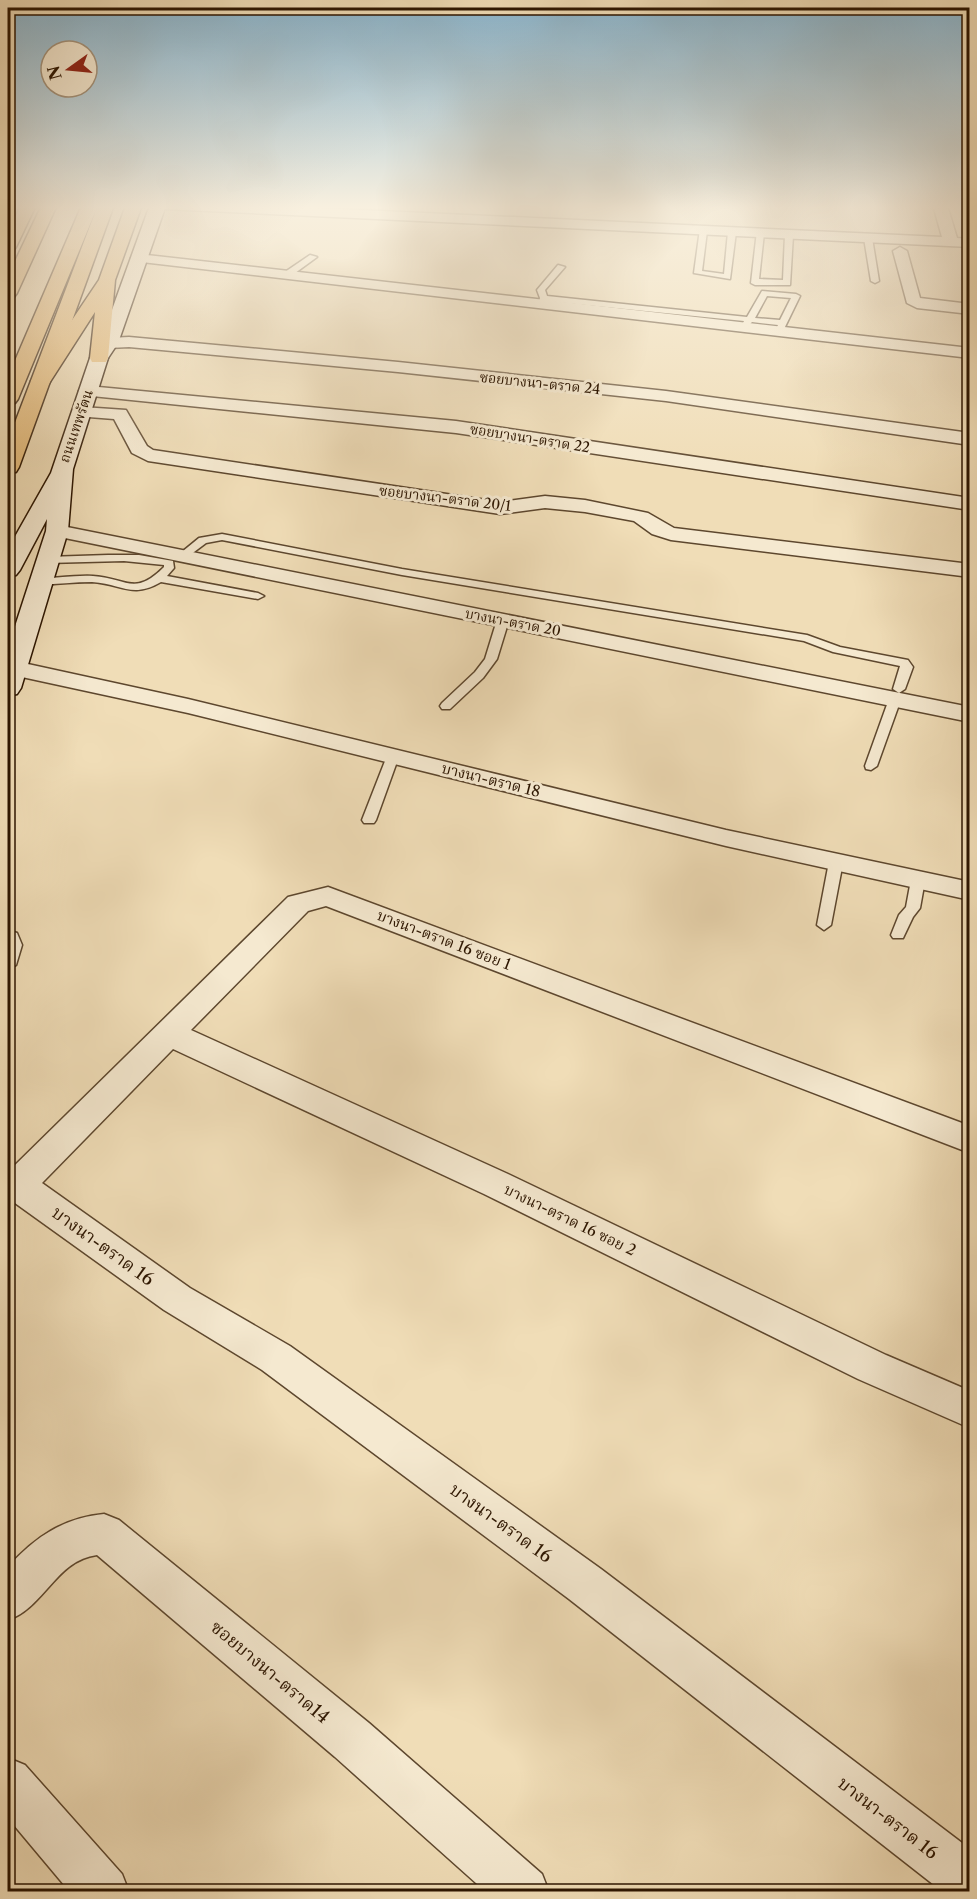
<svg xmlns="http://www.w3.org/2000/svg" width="977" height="1899" font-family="'Libre Caslon Text','Noto Serif Thai',serif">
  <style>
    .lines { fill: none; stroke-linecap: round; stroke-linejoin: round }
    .service-casing { stroke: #5d472e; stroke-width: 3 }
    .minor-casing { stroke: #5d472e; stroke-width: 3 }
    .secondary-casing { stroke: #2c1500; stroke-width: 3 }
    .trunk-casing { stroke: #2c1500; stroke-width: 3 }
    .motorway-casing { stroke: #2c1500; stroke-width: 3 }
    .service { fill: #f5e9d0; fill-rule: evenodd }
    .minor { fill: #f5e9d0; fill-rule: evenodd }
    .secondary { fill: #f5e9d0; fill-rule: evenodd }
    .trunk { fill: #e8be7c; fill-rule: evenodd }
    .motorway { fill: #e8be7c; fill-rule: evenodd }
    .labels { text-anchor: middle; stroke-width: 6; stroke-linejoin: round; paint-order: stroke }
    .far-street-label { font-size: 14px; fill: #2c1500; stroke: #f5e9d0 }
    .street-label { font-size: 15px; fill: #2c1500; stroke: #f5e9d0 }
    .near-street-label { font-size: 18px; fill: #2c1500; stroke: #f5e9d0 }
  </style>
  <rect width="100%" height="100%" fill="#f0ddb7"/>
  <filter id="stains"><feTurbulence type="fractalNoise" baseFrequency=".00333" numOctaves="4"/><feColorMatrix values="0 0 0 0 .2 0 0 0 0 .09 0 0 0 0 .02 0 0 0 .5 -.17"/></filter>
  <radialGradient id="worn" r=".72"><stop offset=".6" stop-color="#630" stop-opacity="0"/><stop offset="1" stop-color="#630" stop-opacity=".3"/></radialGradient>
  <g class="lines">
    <g class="service-casing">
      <path id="service" d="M700,229l7,2 -5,40 22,3 4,-42 4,-2 4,2 -6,47 -36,-6z
        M757,231l7,2 -5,46 24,1 2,-45 4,-2 4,2 -3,50h-35l-4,-2z
        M868,236l4,2 7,43 -4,2 -4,-2 -7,-43z
        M310,255l7,2 -26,19h-6v-4z
        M558,265l7,2 -20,23 2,6 200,21 15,-26 34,3 4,2 -17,35 -4,2 -4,-2 3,-6 -26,-3 -7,7 -4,-2 3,-6 -197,-20 -3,5h-6l2,-8 -3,-8zM767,296l24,2 -11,22 -25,-2z
        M222,534l180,35 405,66 33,12 68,13 5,7 -8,22 -6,4 -6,-4 7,-23 -67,-14 -29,-11 -402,-66 -180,-35 -16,3 -20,15h-8l-1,-2 22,-18z
        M108,555h31l34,6 1,7 -7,8 91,17 6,3 -6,3 -97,-17c-29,17 -39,2 -69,0 -17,0 -35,2 -52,3l-5,-3 5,-3c17,-1 36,-4 53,-3 34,2 41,21 71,-9v-2l-40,-4 -77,2 -5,-3 5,-3z
        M503,617l6,3 -12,39 -14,19 -33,31h-8l-2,-3 2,-3 33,-31 10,-13 12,-39z
        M895,695l6,4 -24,67 -6,4 -5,-1 -1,-3 24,-67z
        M393,752l6,4 -23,64 -2,3h-10l-2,-3 25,-64z
        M836,858l7,4 -12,63 -7,5 -7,-5 12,-63z
        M918,875l7,5 -5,28 -7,9 -10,21h-10l-2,-3 8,-20 7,-8 5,-27z
        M8,930l9,3 5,12 -6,20 -8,5z"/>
    </g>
    <g class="minor-casing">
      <path id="minor" d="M157,205h97l688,32 -9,-32h14l10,33 13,1v8l-806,-38z
        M900,247l7,4 13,47 50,6v10l-53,-6 -10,-5 -14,-52z
        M138,254l832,94v10l-837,-97 -2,-3z
        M129,337l269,25 268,29 304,42v12l-304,-44 -268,-29 -269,-25 -20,1 -8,-5 8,-5z
        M88,386l368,35 514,77v12l-514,-77 -374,-38 -3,-4 3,-4z
        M82,407l44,3 21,36 6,4 347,52 45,-6 40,4 63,13 26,15 296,36v13l-299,-37 -19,-6 -18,-13 -49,-9 -40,-4 -45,6 -352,-53 -16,-8 -18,-34 -38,-3 -3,-4 3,-4z
        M57,525l913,182v15l-920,-187 -3,-4 3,-4z
        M14,661l174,38 538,131 244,52v18l-244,-54 -538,-133 -180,-39v-12z
        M328,887l642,239v27l-644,-247 -18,5 -117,119 317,144 378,181 84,36v37l-112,-49 -374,-185 -311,-145 -131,134 148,105 100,58 311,223 369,280v43h-27l-374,-293 -307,-229 -98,-60 -156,-112v-28h2l278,-273z
        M104,1514l15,6 250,203 173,151 7,18h-63l-151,-135 -238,-202c-41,5 -53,53 -89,65v-53c27,-30 55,-49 96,-53z
        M8,1758l17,7 97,109 7,18h-59l-62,-74z"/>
    </g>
    <g class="secondary-casing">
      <path id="secondary" d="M8,205h9l-4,6 -5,2z
        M150,205h16l-48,138 -10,15 -35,111 -5,62 -47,157 -4,6 -9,2v-48l38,-117 1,-12 -27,51 -4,5 -8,2v-28l43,-76 39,-115 10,-15z"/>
    </g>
    <g class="trunk-casing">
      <path id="trunk" d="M42,205h15l-40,88 -3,4 -6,1v-22z
        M98,205h16l-95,262 -3,5 -8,1v-32z"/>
    </g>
    <g class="motorway-casing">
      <path id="motorway" d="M21,205h15l-20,42 -2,3 -6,2v-20z
        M82,205h16l-80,194 -3,4 -7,2v-28z
        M126,205h16l-27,75 -7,78 -2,4h-14l-2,-4 5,-46 -47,73h-14l-3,-4 68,-101z"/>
    </g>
    <use href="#service" class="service"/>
    <use href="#minor" class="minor"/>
    <use href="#secondary" class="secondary"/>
    <use href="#trunk" class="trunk"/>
    <use href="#motorway" class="motorway"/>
  </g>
  <linearGradient id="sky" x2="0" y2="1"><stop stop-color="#89b7d2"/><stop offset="0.44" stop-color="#f8f0df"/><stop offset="1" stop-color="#f8f0df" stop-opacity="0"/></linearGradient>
  <rect width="977" height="471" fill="url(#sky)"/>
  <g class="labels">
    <g class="far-street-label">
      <text transform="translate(540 383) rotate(6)" y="5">ซอยบางนา-ตราด 24</text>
      <text transform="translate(76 426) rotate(-71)" y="5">ถนนเทพรัตน</text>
      <text transform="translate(530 438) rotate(9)" y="5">ซอยบางนา-ตราด 22</text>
      <text transform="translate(445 498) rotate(7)" y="5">ซอยบางนา-ตราด 20/1</text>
      <text transform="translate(513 622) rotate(11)" y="5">บางนา-ตราด 20</text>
    </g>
    <g class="street-label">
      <text transform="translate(491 780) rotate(14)" y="5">บางนา-ตราด 18</text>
      <text transform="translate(444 940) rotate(21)" y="5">บางนา-ตราด 16 ซอย 1</text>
      <text transform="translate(570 1220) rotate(26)" y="5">บางนา-ตราด 16 ซอย 2</text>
    </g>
    <g class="near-street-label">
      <text transform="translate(103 1246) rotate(36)" y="6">บางนา-ตราด 16</text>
      <text transform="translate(501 1523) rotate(36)" y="6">บางนา-ตราด 16</text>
      <text transform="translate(270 1672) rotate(40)" y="6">ซอยบางนา-ตราด14</text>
      <text transform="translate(888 1818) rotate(38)" y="6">บางนา-ตราด 16</text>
    </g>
  </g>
  <rect width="977" height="1899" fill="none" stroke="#f0ddb7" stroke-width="30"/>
  <rect x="9" y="9" width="959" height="1881" fill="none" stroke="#2c1500" stroke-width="3"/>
  <rect x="15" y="15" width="947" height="1869" fill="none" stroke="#2c1500" stroke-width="1.5"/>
  <g transform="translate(69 69) rotate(255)"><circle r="28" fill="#f5e9d0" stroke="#a5947d" stroke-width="1.5"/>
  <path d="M0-4.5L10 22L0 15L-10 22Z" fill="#8f2418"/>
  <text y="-9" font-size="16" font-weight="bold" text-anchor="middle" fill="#2c1500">N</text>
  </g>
  <rect width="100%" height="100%" filter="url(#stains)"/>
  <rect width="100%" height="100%" fill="url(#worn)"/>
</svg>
